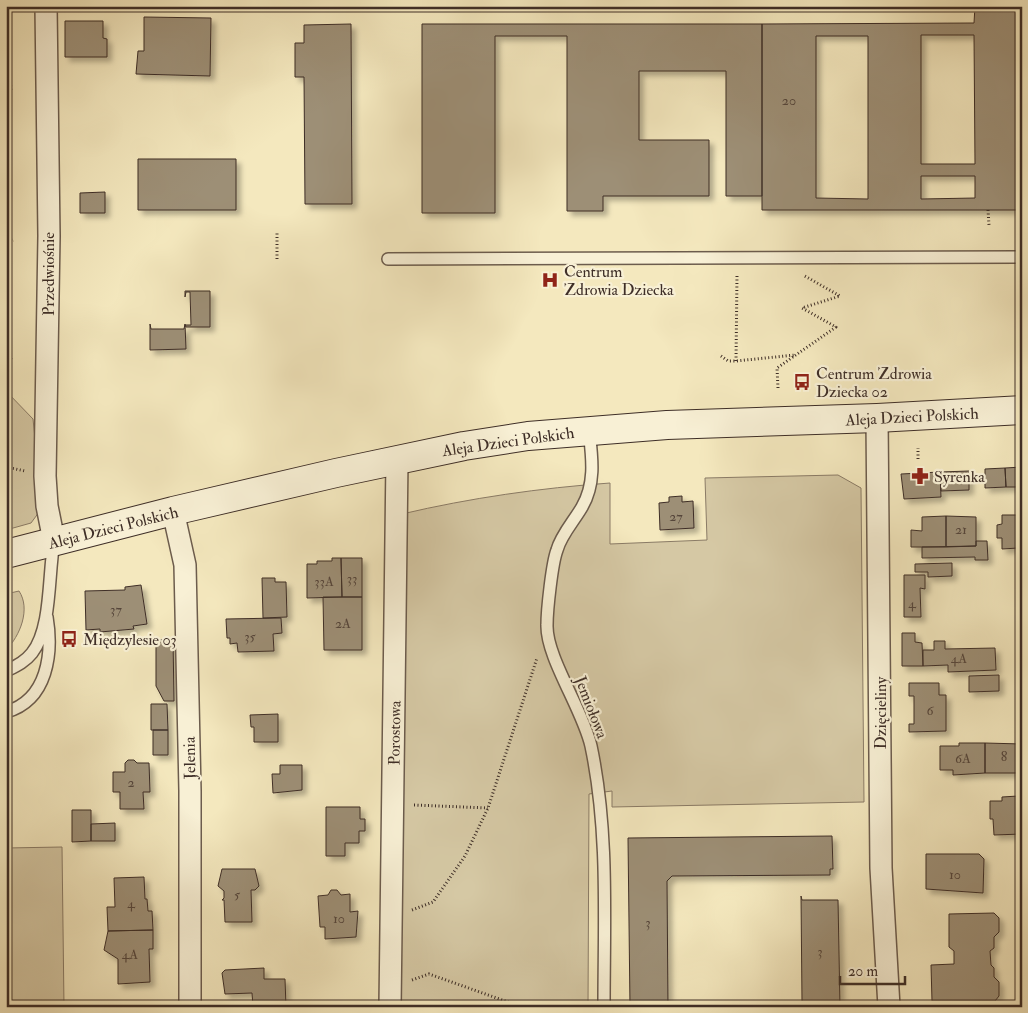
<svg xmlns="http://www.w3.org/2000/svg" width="1028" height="1013" font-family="'IM FELL Double Pica',serif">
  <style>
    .green { fill: #d5c8a4; stroke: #8a7b66 }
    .building { fill: #9d8f76; stroke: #3e2e27; fill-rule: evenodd; filter: url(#shadow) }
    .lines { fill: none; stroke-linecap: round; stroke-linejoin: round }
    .lane-casing { stroke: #6c5c4d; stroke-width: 14 }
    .street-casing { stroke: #6c5c4d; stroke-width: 24 }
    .secondary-casing { stroke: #3e2e27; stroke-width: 30 }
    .path { stroke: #3e2e27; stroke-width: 3; stroke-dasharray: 1 2.5; stroke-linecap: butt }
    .lane { stroke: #f8f0d5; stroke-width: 11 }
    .street { stroke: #f8f0d5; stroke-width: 21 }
    .secondary { stroke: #f8f0d5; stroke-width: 28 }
    .labels { text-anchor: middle; stroke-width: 4.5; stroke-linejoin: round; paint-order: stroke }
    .number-label { font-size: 14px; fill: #56463b }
    .poi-label { font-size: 16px; fill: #3e2e27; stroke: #f8f0d5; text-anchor: start }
    .street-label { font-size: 16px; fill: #3e2e27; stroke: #f8f0d5 }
  </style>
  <defs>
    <filter id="shadow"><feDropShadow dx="4.5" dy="4.5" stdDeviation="2.5" flood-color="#0004"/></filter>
  </defs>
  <rect width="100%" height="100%" fill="#f4e8be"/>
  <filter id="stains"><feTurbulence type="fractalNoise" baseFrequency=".004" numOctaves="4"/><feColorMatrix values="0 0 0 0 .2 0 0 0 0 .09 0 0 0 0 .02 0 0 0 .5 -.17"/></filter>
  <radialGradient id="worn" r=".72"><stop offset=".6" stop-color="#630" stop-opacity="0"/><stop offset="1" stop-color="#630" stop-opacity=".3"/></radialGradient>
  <path class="green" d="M6,391l27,28 9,89 -11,15 -25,7z
    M838,475l23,13 3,314 -252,5v-16l-23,3 -1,213h-188l2,-493c68,-16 138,-26 208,-31v61l97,-4 -2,-62z
    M19,591c12,18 1,45 -13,59v-56z
    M62,847l2,160h-58v-159z"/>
  <path class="building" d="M975,6h47v204h-260v-186l212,-1zM921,35h53l1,129h-54zM816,36h52v163l-52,-1zM921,176h54v22l-54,1z
    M144,17l67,1 -1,58 -74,-2 2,-23h6z
    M65,21h38v17l4,1v18h-42z
    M351,24l1,180h-47l-1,-127h-9v-34h9v-18z
    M422,24h340v172h-36v-125h-87v69h70v56h-106v15h-36v-175h-72v177h-73z
    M138,159h98v51h-98z
    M105,192v21h-25v-20z
    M185,291h25v36h-24l-1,-2h6l-1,-33h-4l-1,5z
    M150,324l1,5h33l1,-5 1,25 -36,1z
    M1022,467v20h-16l-1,-19z
    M1005,468l1,19 -21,1v-19z
    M969,471v19l-28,1 -1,-19z
    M940,472l1,25 -37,2 -3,-25z
    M682,496v6l11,-1 1,27 -34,2 -1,-27 10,-1v-5z
    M1002,515h20v30h-5l1,3 -16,1v-11h-5v-13l5,-1z
    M946,516v31h-35v-17l11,1v-14z
    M946,516l30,1v29l-30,1z
    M976,541h11l1,19h-13v-3l-53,1v-11l54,-1z
    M332,558h9l1,39 -35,1v-34h10v-3h15z
    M341,558h21v39h-20z
    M952,563v13l-24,1v-5h-13v-8z
    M904,575h21v14l-5,-1 1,29h-17z
    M262,578h13v4h11l1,35 -24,1z
    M141,585l6,39 -14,2 1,3 -34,3v-3l-14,1 -1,-39 40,-1v-3z
    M323,597h39v53h-38z
    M281,618l1,15 -9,1 1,17 -36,1 -1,-9 -7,1v-6h-3l-1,-19z
    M902,633h13v9l7,1 1,23h-21z
    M173,639l1,62h-10l-8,-15v-46z
    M934,641h11v8l50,-1 1,22 -48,2v-7l-25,1v-16h11z
    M999,675v16l-30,1v-16z
    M909,683h30v12h7v36l-37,1v-8h5v-28h-5z
    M151,704h16l1,26h-17z
    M278,714v28h-24v-15h-3l-1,-12z
    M153,730h15v25h-15z
    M959,743h26v30l-32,2v-5h-13v-24h19z
    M985,743l37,1v24h-3v5h-34z
    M128,760h6l3,3h12l1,29h-7l1,17h-24v-17h-7v-20h12v-9z
    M280,765h22v25l-29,3 -1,-19h8z
    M1018,796v5h4v33l-28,1 -1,-16h-3v-18h12v-4z
    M326,807h34v12h5v12h-6v12h-14v13h-19z
    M72,810h19v31l-19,1z
    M115,823v18h-24v-17z
    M832,836l1,33h-3v6l-158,1 -5,5 1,126h-38l-2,-169z
    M926,854h53l5,5 -1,34 -57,-4z
    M222,869h33l4,17 -4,4h-4l1,32h-27l-1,-22h-2l2,-2v-7l-6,-5z
    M144,877l1,22h2l1,12h4l1,19 -45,1 -1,-24h8l-1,-29z
    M331,890h6l4,5 9,-1v18l8,-1 -2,26 -31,2v-12h-5l-2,-31 10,-1z
    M801,896l1,4h36l2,107h-43l5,-5z
    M994,913l5,5v14l-5,5v11l-4,3 1,14 3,3v9l5,5v14l-4,5h-63l-1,-36 23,-1v-13l-5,-4v-33z
    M153,930v19h-4l1,33 -32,2v-25l-14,-9 4,-19z
    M264,968v11h21l1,28h-33l-1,-14 -27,1 -3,-21 3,-3z"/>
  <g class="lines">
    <g class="lane-casing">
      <path id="lane" d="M388,259l634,-2
        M589,430c3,27 7,53 -7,77 -8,14 -21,28 -25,43 -5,13 -10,60 -10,75 -1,32 36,85 44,121 18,85 13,174 13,261
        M6,671c10,-5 19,-9 26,-18 20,-25 16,-79 22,-111
        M6,712c42,-12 47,-59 41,-95"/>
    </g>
    <g class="street-casing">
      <path id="street" d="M46,6l3,230 -4,240 2,30 7,35
        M877,418l4,450 8,139
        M173,511l12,54 5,226v216
        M390,1007l7,-547"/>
    </g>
    <g class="secondary-casing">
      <path id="secondary" d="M6,554l167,-43 163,-38 128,-27 64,-10 139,-11 210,-7 145,-8"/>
    </g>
    <path class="path" d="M6,26l5,64 -5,1
      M988,210l1,15
      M6,242l7,-2
      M277,259v-27
      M6,354l6,6
      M721,356l7,5h8l59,-6
      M736,361l1,-86
      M778,388l-1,-20 59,-41 -34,-19 38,-12 -37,-21
      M918,459v-11
      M6,467l19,4
      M414,805l74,3
      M412,910l21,-8 32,-46 23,-48 49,-150
      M412,980l17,-6 93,33"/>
    <use href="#lane" class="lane"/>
    <use href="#street" class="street"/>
    <use href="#secondary" class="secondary"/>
  </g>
  <defs>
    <g id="hospital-bare" transform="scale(1.35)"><path d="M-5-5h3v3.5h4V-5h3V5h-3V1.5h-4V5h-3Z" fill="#8f2418" stroke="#f8f0d5" stroke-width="2.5" paint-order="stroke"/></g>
    <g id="bus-bare" transform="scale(1.35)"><path d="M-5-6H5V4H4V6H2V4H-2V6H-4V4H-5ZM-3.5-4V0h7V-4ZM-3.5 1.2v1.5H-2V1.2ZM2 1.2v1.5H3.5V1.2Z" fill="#8f2418" stroke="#f8f0d5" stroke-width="2.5" paint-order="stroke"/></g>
    <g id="pharmacy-bare" transform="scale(1.35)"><path d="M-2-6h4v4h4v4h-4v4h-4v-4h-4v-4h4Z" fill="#8f2418" stroke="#f8f0d5" stroke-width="2.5" paint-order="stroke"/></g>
  </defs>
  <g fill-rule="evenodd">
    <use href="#hospital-bare" x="550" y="280"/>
    <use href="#bus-bare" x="802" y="382"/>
    <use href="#pharmacy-bare" x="920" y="476"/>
    <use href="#bus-bare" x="69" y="639"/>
  </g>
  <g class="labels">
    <g class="number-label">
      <text x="789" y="105">20</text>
      <text x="676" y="521">27</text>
      <text x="961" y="534">21</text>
      <text x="352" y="583">33</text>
      <text x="324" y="586">33A</text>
      <text x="912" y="608">4</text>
      <text x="116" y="614">37</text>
      <text x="343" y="628">2A</text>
      <text x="250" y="641">35</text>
      <text x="959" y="663">4A</text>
      <text x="930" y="715">6</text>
      <text x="1004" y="761">8</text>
      <text x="963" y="763">6A</text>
      <text x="131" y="787">2</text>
      <text x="955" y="879">10</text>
      <text x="237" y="899">5</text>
      <text x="131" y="908">4</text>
      <text x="339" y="923">10</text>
      <text x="648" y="927">3</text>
      <text x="820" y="956">3</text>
      <text x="130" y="959">4A</text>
    </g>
    <g class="poi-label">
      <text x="564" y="277">Centrum<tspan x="564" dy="18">Zdrowia Dziecka</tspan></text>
      <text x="816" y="379">Centrum Zdrowia<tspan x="816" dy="18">Dziecka 02</tspan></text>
      <text x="934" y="482">Syrenka</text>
      <text x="83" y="645">Międzylesie 03</text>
    </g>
    <g class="street-label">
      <text transform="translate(48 274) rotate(-90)" y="6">Przedwiośnie</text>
      <text transform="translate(912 416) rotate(-3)" y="6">Aleja Dzieci Polskich</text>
      <text transform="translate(508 441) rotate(-8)" y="6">Aleja Dzieci Polskich</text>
      <text transform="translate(113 527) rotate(-14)" y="6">Aleja Dzieci Polskich</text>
      <text transform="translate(592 707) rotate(69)" y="6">Jemiołowa</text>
      <text transform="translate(880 713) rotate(-90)" y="6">Dzięcieliny</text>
      <text transform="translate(394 733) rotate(-89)" y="6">Porostowa</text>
      <text transform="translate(189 758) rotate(-91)" y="6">Jelenia</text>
    </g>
  </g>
  <rect width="1028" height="1013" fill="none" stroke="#f4e8be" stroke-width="25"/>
  <rect x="8" y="8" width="1013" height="998" fill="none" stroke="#3e2e27" stroke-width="2.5"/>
  <rect x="12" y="12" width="1003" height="988" fill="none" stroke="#3e2e27"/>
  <path d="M840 976v8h65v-8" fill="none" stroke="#3e2e27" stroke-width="2.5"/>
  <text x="848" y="976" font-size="15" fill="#3e2e27" stroke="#f8f0d5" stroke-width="4" paint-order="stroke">20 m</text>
  <rect width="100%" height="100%" filter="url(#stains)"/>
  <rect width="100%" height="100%" fill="url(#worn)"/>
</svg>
